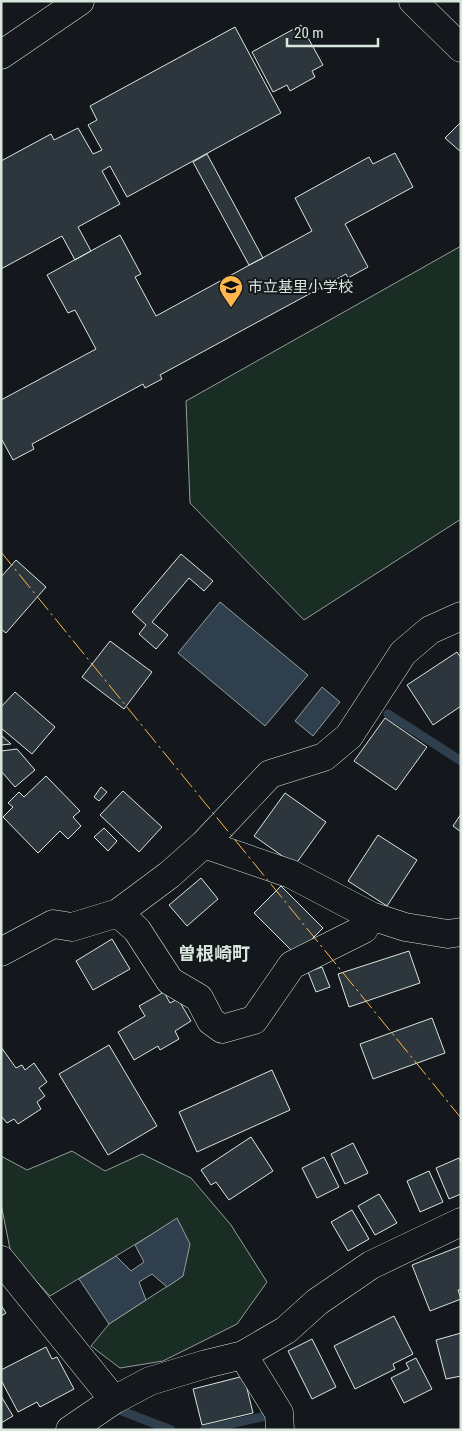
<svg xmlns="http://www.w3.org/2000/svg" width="462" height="1431" font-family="'Roboto Condensed','Noto Sans JP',sans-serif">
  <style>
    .green { fill: #1a2d24; stroke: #939e99 }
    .water { fill: #2f3f4d; stroke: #939e99 }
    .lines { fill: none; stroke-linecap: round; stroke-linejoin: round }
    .stream { stroke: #2f3f4d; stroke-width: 9 }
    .building { fill: #2c363c; stroke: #d8e6dc }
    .street-casing { stroke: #d8e6dc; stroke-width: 29 }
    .highway-casing { stroke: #d8e6dc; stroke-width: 29 }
    .street { stroke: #14181c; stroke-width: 28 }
    .highway { stroke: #14181c; stroke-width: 28 }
    .power { stroke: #ffb74d; stroke-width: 1; stroke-dasharray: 18 4 2.5 4; stroke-linecap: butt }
    .labels { text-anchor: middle; stroke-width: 4; stroke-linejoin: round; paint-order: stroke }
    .poi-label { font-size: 15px; fill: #d8e6dc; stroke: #14181c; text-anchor: start }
    .quarter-label { font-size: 18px; font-weight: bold; fill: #d8e6dc; stroke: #14181c }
  </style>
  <rect width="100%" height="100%" fill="#14181c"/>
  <path class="green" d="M461,246v273l-157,101 -114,-117 -4,-102z
    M72,1151l33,20 37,-17 49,24 40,47 36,57 -30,42 -74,37 -43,7 -29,-22 18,-22 74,-48 -6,-57 -127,77 -39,-42 -10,-50v-48l26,14z"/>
  <path class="water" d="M220,602l88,73 -43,51 -87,-73z
    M322,687l18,15 -27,34 -18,-15z
    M177,1218l13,26 -7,32 -16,11 -15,-13 -13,8 7,18 -37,24 -30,-45 37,-23 15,15 13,-9 -9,-17z"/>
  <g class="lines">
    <path class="stream" d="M388,714l73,47
      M122,1411l49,19
      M204,1430l62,-14"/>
  </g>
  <path class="building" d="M301,25l22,40 -11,6 3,6 -25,14 -3,-6 -14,7 -21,-40z
    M235,27l46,86 -154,84 -17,-31 -8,5 18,33 -42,23 13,24 -16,9 -13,-24 -61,33v-108l50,-27 3,6 24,-12 15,26 9,-4 -14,-25 9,-5 -7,-14z
    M461,122v30l-16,-14z
    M395,153l18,34 -68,37 23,43 -20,11 -2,-4 -186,101 2,4 -17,9 -2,-4 -111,60 2,5 -21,11 -12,-22v-38l95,-51 -21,-39 -7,3 -21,-38 73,-40 21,39 -6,3 21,39 156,-85 -17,-33 74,-41 4,7z
    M207,154l56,104 -14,7 -56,-103z
    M181,554l32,27 -9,10 -15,-13 -37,44 16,13 -12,14 -17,-15 7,-9 -14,-13z
    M16,560l30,27 -40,46 -5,-4v-52z
    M110,641l42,31 -28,37 -42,-32z
    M457,652l4,6v48l-28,19 -26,-40z
    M15,692l40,35 -23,27 -31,-26v-21z
    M385,718l42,29 -31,43 -42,-29z
    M1,735l10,9 -10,1z
    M17,749l18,21 -20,17 -14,-16v-20z
    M46,776l34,35 -7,6 8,9 -13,13 -8,-8 -22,22 -35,-36 10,-10 -5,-4 11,-11 5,5z
    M101,787l6,5 -8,9 -5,-4z
    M123,791l39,36 -23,25 -39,-37z
    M285,793l41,29 -31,43 -41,-29z
    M461,814v18l-8,-6z
    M104,828l13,13 -9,10 -14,-14z
    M378,835l39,25 -30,46 -39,-25z
    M201,878l17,21 -31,27 -18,-21z
    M281,886l42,42 -27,27 -42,-42z
    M112,939l18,30 -37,21 -17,-29z
    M409,951l11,32 -71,24 -11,-33z
    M322,967l8,20 -14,5 -8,-20z
    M164,992l6,11 8,-4 13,22 -16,10 4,8 -19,11 -2,-4 -24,14 -16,-28 27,-16 -6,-10z
    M432,1018l13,35 -72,26 -13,-35z
    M109,1045l48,81 -49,29 -49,-81z
    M1,1047l15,21 6,-3 3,5 9,-7 13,19 -8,6 6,8 -8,6 4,7 -23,15 -4,-5 -7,4 -6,-7z
    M272,1070l18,40 -93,42 -18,-40z
    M251,1137l22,34 -44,29 -13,-18 -5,3 -10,-15z
    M353,1143l15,30 -23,11 -14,-30z
    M324,1157l15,30 -22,11 -15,-30z
    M459,1158l2,5v31l-12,5 -13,-31z
    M429,1171l14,31 -23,10 -13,-31z
    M379,1194l18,29 -22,12 -17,-29z
    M352,1210l17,29 -21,12 -17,-29z
    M461,1246v43l-3,1 3,9 -31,12 -18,-46z
    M1,1305l5,8 -5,3z
    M394,1316l19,38 -20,10 2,5 -40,20 -21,-43z
    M461,1333v43l-15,3 -10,-39z
    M312,1339l24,48 -24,12 -24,-48z
    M46,1347l6,12 5,-2 17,32 -34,18 -3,-5 -19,10 -17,-32v-10z
    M416,1358l16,31 -28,14 -13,-25 18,-9 -3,-6z
    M244,1376l9,37 -51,12 -9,-36z
    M1,1396l12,20 -12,7z"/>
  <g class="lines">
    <g class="street-casing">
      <path id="street" d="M1,55l79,-54
        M204,844l87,30 80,42 34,11 43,7 13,-2
        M118,913l19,17 33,51 29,17 12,23 11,8 32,-9 38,-55 72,-36 7,-13
        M1,952l52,-28 19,3 46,-14 51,-38 35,-31 66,-70 54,-17 25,-21 54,-83 27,-23 31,-14
        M1,1260l113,140
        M243,1355l36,58 1,17
        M70,1430l44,-30 36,-19 56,-17 37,-9 43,-25 31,-28 54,-37 90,-43"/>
    </g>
    <g class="highway-casing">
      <path id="highway" d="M413,1l48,47"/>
    </g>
    <use href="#street" class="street"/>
    <use href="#highway" class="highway"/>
    <path class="power" d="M1,552l460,566"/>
  </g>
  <defs>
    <g id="school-pin" transform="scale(1.25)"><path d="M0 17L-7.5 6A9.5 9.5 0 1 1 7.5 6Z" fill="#ffb74d" stroke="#14181c"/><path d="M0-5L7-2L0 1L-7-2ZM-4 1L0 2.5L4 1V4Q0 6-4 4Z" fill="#111"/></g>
  </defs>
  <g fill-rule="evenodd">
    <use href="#school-pin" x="231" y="287"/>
  </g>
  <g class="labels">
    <g class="poi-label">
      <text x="248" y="292">市立基里小学校</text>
    </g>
    <g class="quarter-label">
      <text x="214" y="960">曽根崎町</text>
    </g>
  </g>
  <rect width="462" height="1431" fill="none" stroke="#d8e6dc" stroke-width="5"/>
  <path d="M287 38v8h91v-8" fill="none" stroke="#d8e6dc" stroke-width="2.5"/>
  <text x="294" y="38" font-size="15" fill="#d8e6dc" stroke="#14181c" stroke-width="4" paint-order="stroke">20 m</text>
</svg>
